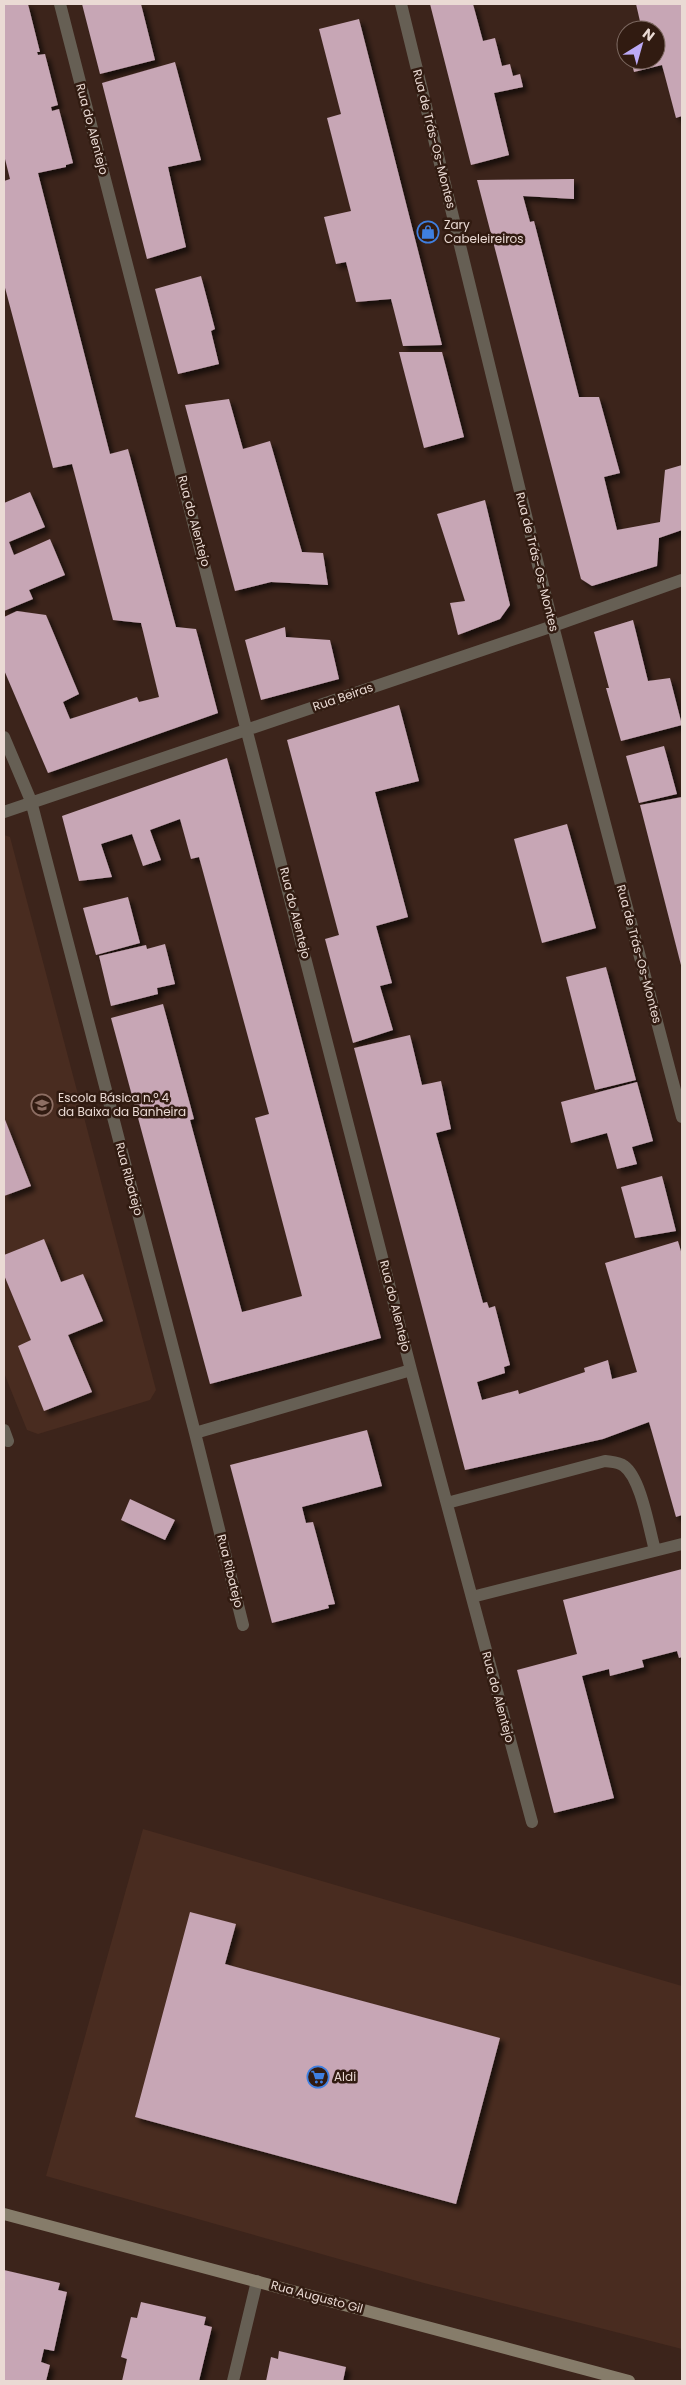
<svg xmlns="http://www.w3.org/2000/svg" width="686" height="2385" font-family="Poppins,sans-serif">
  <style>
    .built { fill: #492c20 }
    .building { fill: #c7a6b5; filter: url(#shadow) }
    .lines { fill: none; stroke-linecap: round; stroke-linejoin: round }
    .minor { stroke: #665f54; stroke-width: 12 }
    .secondary { stroke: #867c6a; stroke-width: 12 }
    .labels { text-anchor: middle; stroke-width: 5; stroke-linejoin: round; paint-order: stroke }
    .street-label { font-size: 12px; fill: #eadad4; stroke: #311b11 }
    .poi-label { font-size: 12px; fill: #eadad4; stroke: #311b11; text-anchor: start }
  </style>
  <defs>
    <filter id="shadow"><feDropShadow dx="4.5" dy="4.5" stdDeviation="2.5" flood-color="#0009"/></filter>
  </defs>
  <rect width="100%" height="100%" fill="#3c241b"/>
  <path class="built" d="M4,835l6,2 146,553 -6,10 -112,34 -11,-4 -23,-57z
    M143,1829l539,157v363l-258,-66 -378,-107z"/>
  <path class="building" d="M4,4h24l12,48h-3l1,3 7,-1 13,51 -7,2 1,4 7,-2 14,54 -7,2v2l-28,6 72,281 18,-5 48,178 20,2 22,84 -170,60 -44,-103v-53l13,-6 29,4 33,79 -16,8 7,17 67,-22 2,5 20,-5 -18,-74 -28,-3 -41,-156 -19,4 -49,-184v-103l6,-2 -6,-24z
    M82,4h59l14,56 -55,14z
    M430,4h43l10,37 12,-3 7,28 8,-2 3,12 7,-2 3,13 -29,6 15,62 -38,10z
    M636,4h46v112l-6,2 -14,-53 -28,7 -3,-12h25v-30h-14z
    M359,19l34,133 49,193 -39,1 -12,-47 -35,3 -10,-40 -10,2 -12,-47 27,-6 -24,-93 14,-4 -22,-85z
    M175,62l26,98 -33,7 18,80 -39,12 -45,-176z
    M574,179v20l-51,-3 7,26 4,-1 45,176h20l21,76 -16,4 13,53 43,-8 5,-52 17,-5v65l-23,8 -2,28 -65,20 -11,-7 -104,-399z
    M201,276l14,53 -4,2 8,33 -41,10 -23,-85z
    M399,352h43l22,85 -40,11z
    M229,399l14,50 27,-8 32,111 21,1 5,32 -57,-3 -36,9 -50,-186z
    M30,492l15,35 -36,15 5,13 36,-16 15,36 -36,15 4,9 -29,12v-108z
    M485,500l25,105 -10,14 -42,16 -8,-32 15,-2 -28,-87z
    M633,620l15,61 22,-3 12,47 -61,16 -15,-53h3l-15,-56z
    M285,627l1,10 44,3 9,39 -78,21 -16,-60z
    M399,705l20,76 -44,11 33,125 -32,9 16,57 -12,3 13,44 -40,13 -28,-104 14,-4 -52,-195z
    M664,746l13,48 -38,9 -13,-47z
    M227,758l154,580 -171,46 -99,-366 52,-14 31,115 -4,1 52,192 60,-16 -47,-178 14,-4 -70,-257 -8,2 -11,-40 -30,11 11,30 -18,6 -11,-32 -31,10 11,33 -33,4 -17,-65z
    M682,797v172l-42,-164z
    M567,824l29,104 -54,15 -28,-104z
    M128,897l12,46 -44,12 -13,-47z
    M165,944l10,40 -18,4 1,6 -47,12 -12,-50 47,-11 1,4z
    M606,967l30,113 -41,10 -29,-113z
    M410,1035l12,50 19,-4 10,48 -15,4 47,170 4,-1 2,6 6,-2 15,59 -6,2 1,6 -28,9 5,18 36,-10 1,4 66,-22 -1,-4 24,-8 4,19 25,-7 -32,-109 73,-22 4,14v260l-6,2 -27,-95 -46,17 -138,31 -111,-422z
    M637,1082l16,59 -21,6 5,17 -20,5 -10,-36 -36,10 -10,-41z
    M4,1117l27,69 -27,10z
    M662,1176l14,55 -41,7 -14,-51z
    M44,1239l17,43 22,-8 20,47 -35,14 24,57 -48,19 -26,-65 13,-6 -27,-65v-20z
    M367,1430l15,56 -80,21 4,16 7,-1 22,82 -7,1 1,3 -57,15 -42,-158z
    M130,1499l45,21 -10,20 -44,-20z
    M682,1569v88l-3,1 -2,-7 -35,9 2,7 -34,9 -1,-7 -27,7 32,122 -60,15 -37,-143 60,-16 -14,-54z
    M190,1912l46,12 -11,40 275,74 -44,166 -321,-87z
    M4,2270l56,13 -2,7 9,2 -13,59 -10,-2 -3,13 9,3 -4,16h-42z
    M141,2302l65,15 -2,8 8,2 -13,54h-77l5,-22 -6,-2 10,-40 6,1z
    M279,2351l67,16 -3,14h-77l5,-24 7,2z"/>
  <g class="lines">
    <path class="minor" d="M60,4l351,1366 121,452
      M401,4l152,622 129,491
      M4,737l27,64 164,632 48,192
      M4,812l549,-186 129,-46
      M4,1430l4,11
      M195,1433l216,-63
      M447,1503l158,-42c6,1 14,1 19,5 17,12 25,63 31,84
      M472,1597l210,-53
      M233,2381l24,-100"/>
    <path class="secondary" d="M4,2214l625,167"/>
  </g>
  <defs>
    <g id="shop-ring" transform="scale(1.125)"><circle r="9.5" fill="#311b11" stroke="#3f7fe0" stroke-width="1.5"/><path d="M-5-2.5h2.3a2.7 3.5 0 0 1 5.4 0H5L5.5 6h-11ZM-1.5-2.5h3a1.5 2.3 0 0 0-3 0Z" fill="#3f7fe0"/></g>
    <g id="school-ring" transform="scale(1.125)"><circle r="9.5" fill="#311b11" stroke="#8d6e63" stroke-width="1.5"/><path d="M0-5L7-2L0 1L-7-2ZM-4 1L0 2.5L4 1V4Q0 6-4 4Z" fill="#8d6e63"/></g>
    <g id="supermarket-ring" transform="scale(1.125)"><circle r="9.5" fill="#311b11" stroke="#3f7fe0" stroke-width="1.5"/><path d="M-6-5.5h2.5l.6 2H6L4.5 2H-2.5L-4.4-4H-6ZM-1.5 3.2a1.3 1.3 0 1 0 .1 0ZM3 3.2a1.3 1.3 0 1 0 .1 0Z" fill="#3f7fe0"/></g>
  </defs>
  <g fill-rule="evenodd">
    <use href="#shop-ring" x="428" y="232"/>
    <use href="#school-ring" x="42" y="1105"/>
    <use href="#supermarket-ring" x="318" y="2077"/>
  </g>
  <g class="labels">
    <g class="street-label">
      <text transform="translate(92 129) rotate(75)" y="4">Rua do Alentejo</text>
      <text transform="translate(434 139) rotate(76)" y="4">Rua de Trás-Os-Montes</text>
      <text transform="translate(194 521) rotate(75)" y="4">Rua do Alentejo</text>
      <text transform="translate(537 562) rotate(76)" y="4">Rua de Trás-Os-Montes</text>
      <text transform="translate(343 697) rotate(-19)" y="4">Rua Beiras</text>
      <text transform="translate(295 913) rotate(76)" y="4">Rua do Alentejo</text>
      <text transform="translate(639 954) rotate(75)" y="4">Rua de Trás-Os-Montes</text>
      <text transform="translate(129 1179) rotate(75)" y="4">Rua Ribatejo</text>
      <text transform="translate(395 1306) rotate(76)" y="4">Rua do Alentejo</text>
      <text transform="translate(230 1571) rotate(76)" y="4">Rua Ribatejo</text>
      <text transform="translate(498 1697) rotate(75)" y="4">Rua do Alentejo</text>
      <text transform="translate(317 2297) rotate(15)" y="4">Rua Augusto Gil</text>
    </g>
    <g class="poi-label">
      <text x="444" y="229">Zary<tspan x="444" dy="14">Cabeleireiros</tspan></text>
      <text x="58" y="1102">Escola Básica n.º 4<tspan x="58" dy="14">da Baixa da Banheira</tspan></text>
      <text x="334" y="2081">Aldi</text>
    </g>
  </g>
  <rect width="686" height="2385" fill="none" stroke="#eadad4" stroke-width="10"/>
  <g transform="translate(641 45) rotate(37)"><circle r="24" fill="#311b11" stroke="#7b675f"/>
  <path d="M0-4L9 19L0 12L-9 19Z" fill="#bcaaf6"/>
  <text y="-8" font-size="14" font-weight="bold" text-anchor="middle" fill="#eadad4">N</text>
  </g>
</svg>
